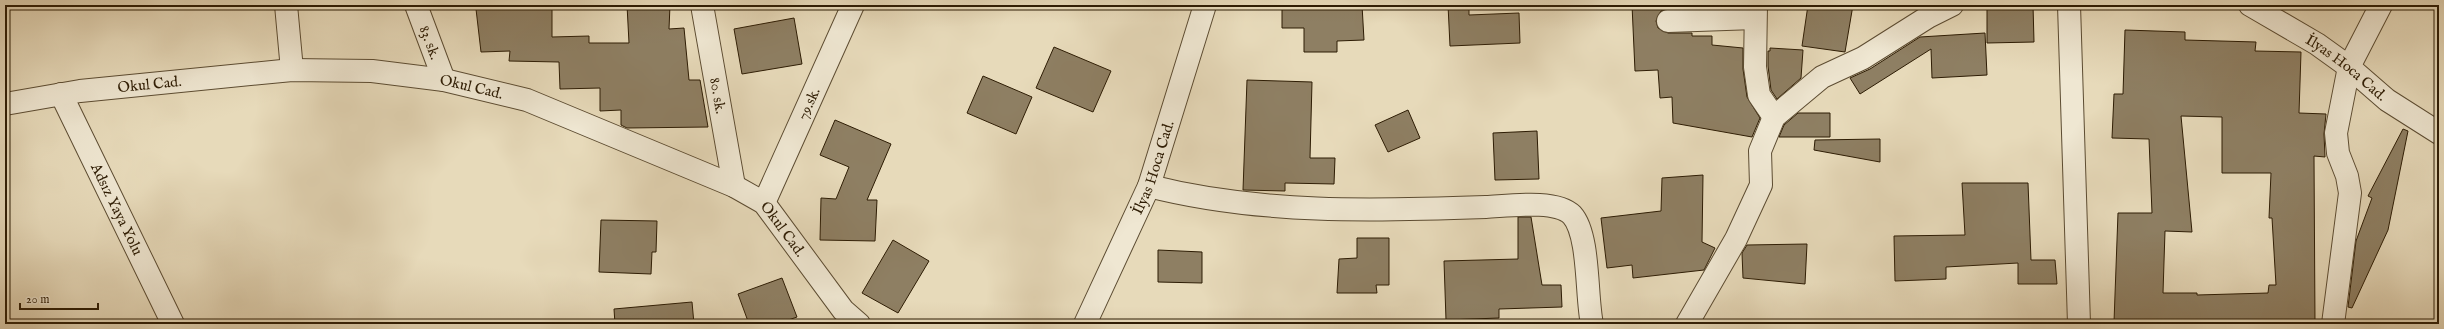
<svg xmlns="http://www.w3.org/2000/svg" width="2444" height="329" font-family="'IM FELL English',serif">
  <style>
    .building { fill: #8e7f63; stroke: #2d1c04; fill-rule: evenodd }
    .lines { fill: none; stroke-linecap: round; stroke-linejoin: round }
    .minor-casing { stroke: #5c4c32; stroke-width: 24 }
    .minor { stroke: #efe7d2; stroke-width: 22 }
    .labels { text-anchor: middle; stroke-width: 3.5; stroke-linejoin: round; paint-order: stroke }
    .street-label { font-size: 15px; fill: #2d1c04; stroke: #efe7d2 }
  </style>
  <rect width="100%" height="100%" fill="#e7daba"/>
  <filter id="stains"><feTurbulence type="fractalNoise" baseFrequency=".005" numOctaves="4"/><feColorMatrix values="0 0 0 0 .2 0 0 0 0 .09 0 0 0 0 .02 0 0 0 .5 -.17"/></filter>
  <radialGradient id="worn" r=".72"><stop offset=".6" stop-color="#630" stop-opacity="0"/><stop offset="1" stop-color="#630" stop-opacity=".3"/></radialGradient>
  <path class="building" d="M627,5h43l-1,24 15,-1 5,52h11l8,47 -81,1 -6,-3v-15l-21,1v-23l-40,1 -1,-27 -50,-1 1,-10 -29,1 -5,-43 25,-3 51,1v30l37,-1v7h40z
    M1282,5h80l2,35 -27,1v11h-33v-24h-22z
    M1448,5h21v10l50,-2 1,30 -70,3z
    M1632,5h60v3l-31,3 -5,10 2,7 10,5h24v3h20v9l31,3v21l4,28 13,21 -8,19 -79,-14 -1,-26 -12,1 -2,-28 -23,1z
    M1808,5h45l-8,47 -43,-6z
    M1987,5h46l1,37 -47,1z
    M794,18l8,46 -60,10 -8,-45z
    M2125,30l60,2v8l71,2 -1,9 46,1 -2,61 27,1 -2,20 1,23 -11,-1 1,168h-178l-23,-2 4,-109h34l-3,-74 -37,-1 2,-44h9zM2181,116l41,1v56h49l-2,45h3l4,67h-7l-1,8 -71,2v-2h-34l2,-62 27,1z
    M1985,33l2,42 -55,3 -1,-29 -71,45 -10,-16 20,-9 50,-32z
    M1054,47l57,24 -18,41 -57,-24z
    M1770,48l33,2 -2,28 -24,21 -6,-9 -3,-24v-15h2z
    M983,76l49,21 -16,37 -49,-21z
    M1247,80l65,2 -2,76h25l-1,26 -49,-1v8l-42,-1z
    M1408,110l12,28 -32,14 -13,-27z
    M1798,113h32v24h-51l5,-12z
    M835,120l56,24 -24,56h10l-2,41 -55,-1 1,-42 15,1 13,-32 -29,-12z
    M2403,129l5,2 -20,99 -36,78 -4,-1 8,-66 16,-43 -4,-2z
    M1537,131l2,48 -44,1 -2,-47z
    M1880,139v23l-66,-12 1,-10z
    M1703,175l-1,67 13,6 -11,22 -71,8 -1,-13 -25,3 -6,-50 60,-7 1,-33z
    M1962,183h66l3,77h24l2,24h-39v-21l-72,4v12l-51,2 -1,-45 71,-1z
    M1518,217h13l11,68h19l1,22 -63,2v9l-53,2 -2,-59 74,-2z
    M601,220l56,1 -1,31h-4l-1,22 -52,-2z
    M1357,238h32v47h-13l1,8h-40l2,-34 18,-1z
    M893,240l36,21 -31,52 -36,-20z
    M1807,244l-2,40 -62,-6 -1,-25 5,-8z
    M1158,250l44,2v31l-44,-1z
    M782,278l15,39 -20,7h-28l-11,-30z
    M692,302l2,22h-79l-1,-15z"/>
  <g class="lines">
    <g class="minor-casing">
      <g id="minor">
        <path d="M286,5l6,65"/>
        <path id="s1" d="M416,5l28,75"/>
        <path id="s2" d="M702,5l32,181"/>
        <path d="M1756,5l-1,62 4,28 15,22"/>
        <path d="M2069,5l10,319"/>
        <path id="s3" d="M2250,5l67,39 32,23 38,33 52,33"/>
        <path d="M1668,21l87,-3"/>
        <path id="s4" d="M61,94l112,230"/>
        <path id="s5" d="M5,104l75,-13 212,-21 80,1 72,9 83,20 207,86 30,17 79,107 16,14"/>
        <path d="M1149,186c110,28 225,25 337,21 22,-1 70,-8 86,8 18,20 14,82 20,109"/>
        <path id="s6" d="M764,203l89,-198"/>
        <path id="s7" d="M1085,324l64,-138 56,-181"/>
        <path d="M1687,324l49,-85 25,-54 -1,-34 14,-34 48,-40 41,-19 65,-41 24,-12"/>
        <path d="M2333,324l17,-131 -3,-17 -9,-23 -2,-20 13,-66 32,-62"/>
      </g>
    </g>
    <use href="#minor" class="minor"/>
  </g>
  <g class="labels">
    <g class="street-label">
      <text dy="5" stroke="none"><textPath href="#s1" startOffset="40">83. sk.</textPath></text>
      <text dy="5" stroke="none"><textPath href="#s3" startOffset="115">İlyas Hoca Cad.</textPath></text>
      <text dy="5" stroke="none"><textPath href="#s5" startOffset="146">Okul Cad.</textPath></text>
      <text dy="5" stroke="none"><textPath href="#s5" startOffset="470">Okul Cad.</textPath></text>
      <text dy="5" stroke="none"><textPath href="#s2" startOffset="92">80. sk.</textPath></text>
      <text dy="5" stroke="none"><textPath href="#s6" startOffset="109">79.sk.</textPath></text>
      <text dy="5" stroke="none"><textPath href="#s7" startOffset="171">İlyas Hoca Cad.</textPath></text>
      <text dy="5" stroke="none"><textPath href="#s4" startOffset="128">Adsız Yaya Yolu</textPath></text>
      <text dy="5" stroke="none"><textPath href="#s5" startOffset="818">Okul Cad.</textPath></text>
    </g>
  </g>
  <rect width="2444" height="329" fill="none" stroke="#e7daba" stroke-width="20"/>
  <rect x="6" y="6" width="2432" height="317" fill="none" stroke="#2d1c04" stroke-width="2"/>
  <rect x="10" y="10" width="2424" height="309" fill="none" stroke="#2d1c04"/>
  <path d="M20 303v6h78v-6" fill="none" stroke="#2d1c04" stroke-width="2"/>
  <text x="26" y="303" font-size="12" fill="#2d1c04" stroke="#efe7d2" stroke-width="3" paint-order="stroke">20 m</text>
  <rect width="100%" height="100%" filter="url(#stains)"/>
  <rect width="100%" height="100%" fill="url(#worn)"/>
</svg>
